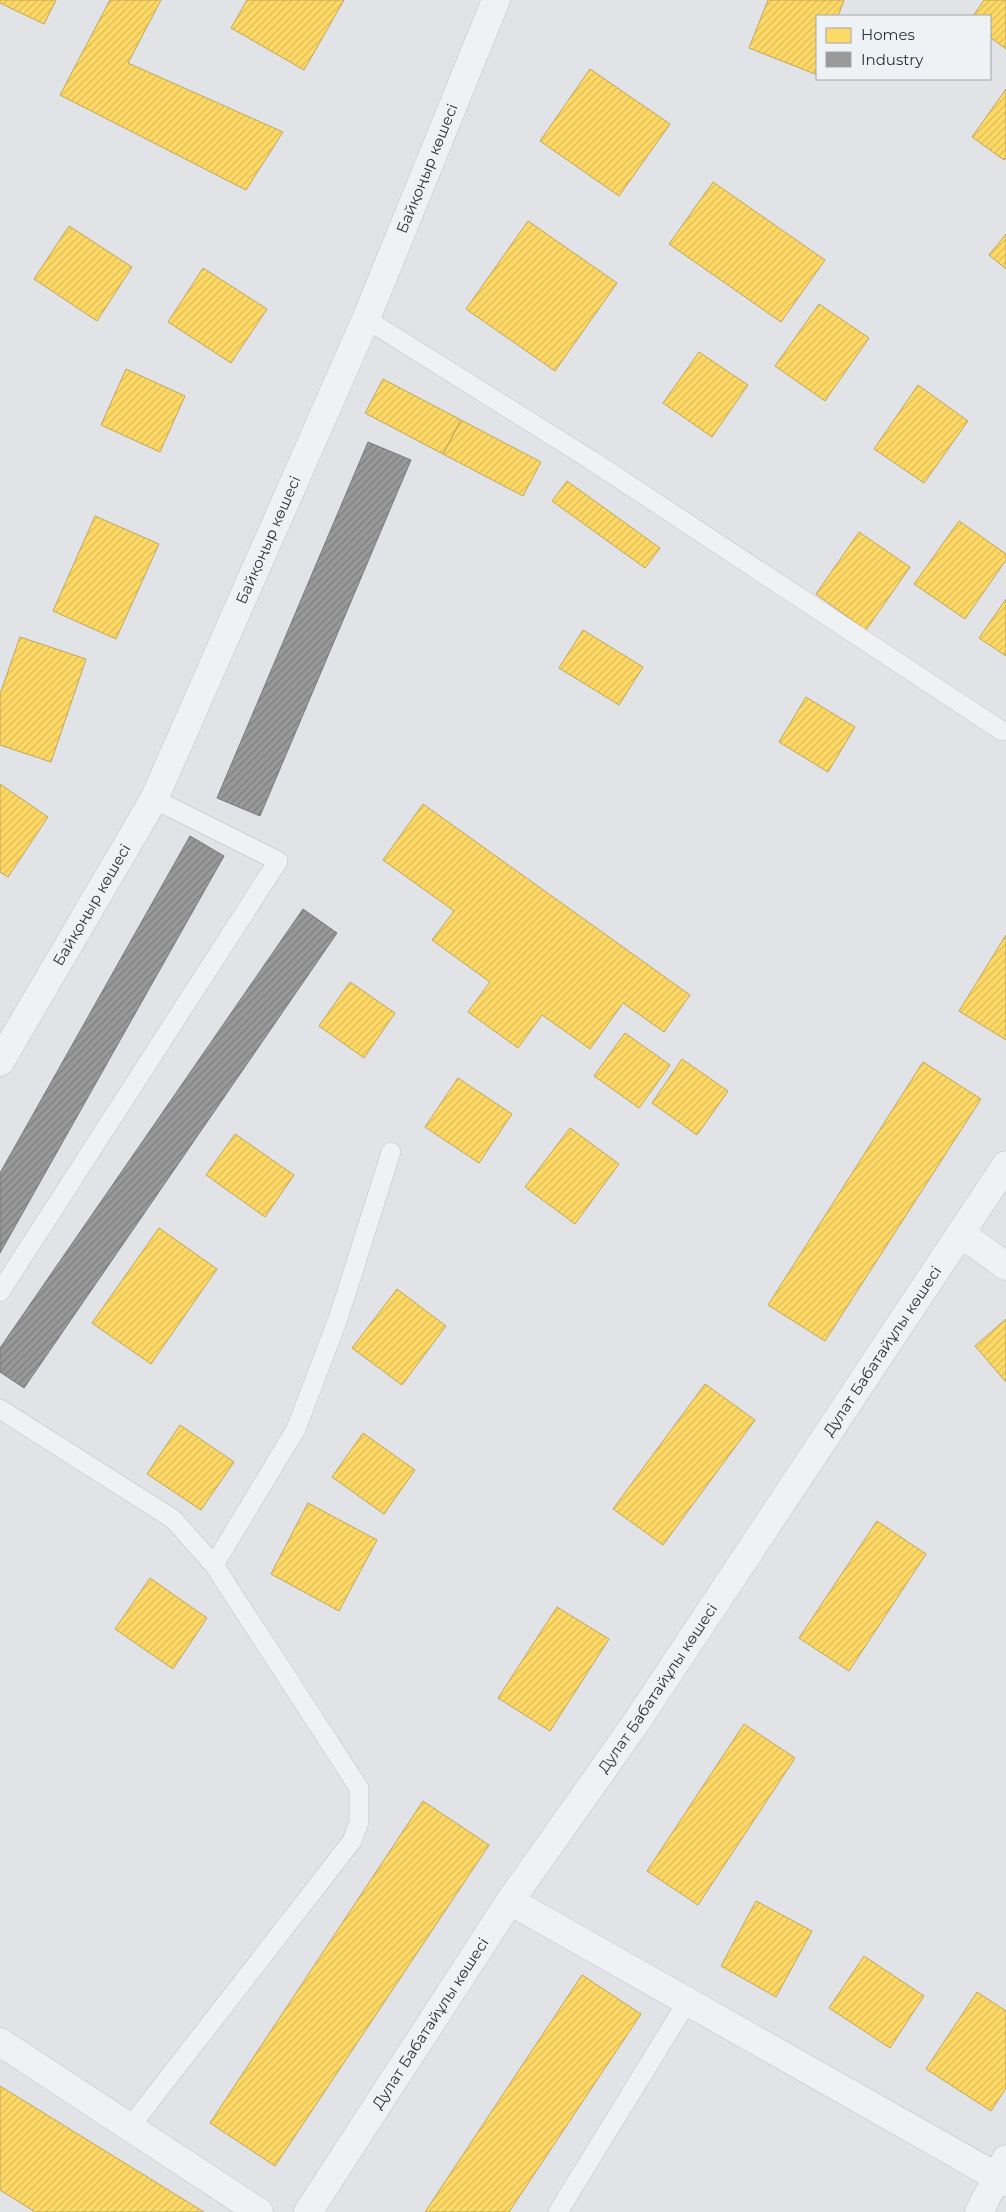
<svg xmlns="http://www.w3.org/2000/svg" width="1006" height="2212" font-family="Montserrat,sans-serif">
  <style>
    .homes { fill: url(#homes-hatch); stroke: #bfa75a }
    .industry { fill: url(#industry-hatch); stroke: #787a7d }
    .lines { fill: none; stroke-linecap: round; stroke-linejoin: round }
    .service-casing { stroke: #c0c1c4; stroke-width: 20 }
    .minor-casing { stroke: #c0c1c4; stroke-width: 29 }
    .tertiary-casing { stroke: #c0c1c4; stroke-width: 29 }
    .service { stroke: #f0f1f3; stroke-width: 19 }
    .minor { stroke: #f0f1f3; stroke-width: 28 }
    .tertiary { stroke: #f0f1f3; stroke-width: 28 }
    .labels { text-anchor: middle; stroke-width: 5; stroke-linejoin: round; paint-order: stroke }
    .street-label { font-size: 15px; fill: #2a323d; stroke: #eff2f5 }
  </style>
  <defs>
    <pattern id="homes-hatch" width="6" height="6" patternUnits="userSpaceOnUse" patternTransform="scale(1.25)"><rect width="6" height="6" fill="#ffd966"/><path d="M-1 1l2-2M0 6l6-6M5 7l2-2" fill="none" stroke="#dbbb59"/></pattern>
    <pattern id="industry-hatch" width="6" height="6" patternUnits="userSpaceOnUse" patternTransform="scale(1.25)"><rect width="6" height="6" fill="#999"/><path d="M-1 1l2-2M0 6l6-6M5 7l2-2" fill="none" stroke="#7d7d7e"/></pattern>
  </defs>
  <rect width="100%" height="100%" fill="#e1e3e6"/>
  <path class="homes" d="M0,0h56l-12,24 -44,-21z
    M110,0h51l-33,63 155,69 -37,58 -186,-95z
    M247,0h97l-40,70 -73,-42z
    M768,0h76l-6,16h-21v53l-2,5 -66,-26z
    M984,0h22v49l-16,-12v-21h-17z
    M590,69l80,55 -51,72 -79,-55z
    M1006,89v69l-2,2 -32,-23z
    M713,182l112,78 -44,62 -112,-78z
    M528,221l89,62 -62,88 -89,-62z
    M69,226l63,41 -35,54 -63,-42z
    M1006,234v35l-17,-14z
    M203,268l64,41 -36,54 -63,-41z
    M819,304l50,34 -44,63 -50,-35z
    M699,352l49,33 -36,52 -49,-34z
    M126,369l59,27 -25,56 -59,-27z
    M383,379l78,41 -18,34 -78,-41z
    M918,385l50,36 -44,62 -50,-34z
    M461,420l80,42 -18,34 -80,-42z
    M567,481l93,67 -15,20 -93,-67z
    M95,516l64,28 -43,95 -63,-28z
    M959,521l47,33v6l-41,59 -51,-35z
    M859,532l51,35 -44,63 -50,-36z
    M1006,599v57l-27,-18z
    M583,630l60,37 -24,38 -60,-37z
    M20,637l66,22 -35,103 -51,-17v-51z
    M806,697l49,30 -27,45 -49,-30z
    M0,784l48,33 -40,60 -8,-5z
    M423,804l267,191 -26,37 -41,-29 -33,46 -48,-34 -24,33 -50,-36 22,-30 -58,-42 22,-29 -71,-51z
    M1006,935v105l-47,-29z
    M350,982l45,31 -31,45 -45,-32z
    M625,1033l45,32 -31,43 -45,-32z
    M682,1059l46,32 -31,44 -45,-32z
    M923,1062l58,37 -156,242 -57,-36z
    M458,1078l54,36 -33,49 -54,-36z
    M570,1128l49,36 -44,60 -50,-37z
    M235,1134l59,41 -29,42 -59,-42z
    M159,1228l58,41 -66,95 -59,-41z
    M397,1289l49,37 -44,59 -50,-37z
    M1006,1319v63l-31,-36z
    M705,1384l50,36 -92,125 -50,-36z
    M180,1425l54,37 -33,48 -54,-36z
    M363,1433l52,37 -31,44 -52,-37z
    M308,1503l69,37 -38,71 -68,-37z
    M877,1521l49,33 -77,117 -50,-33z
    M150,1578l57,40 -34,51 -58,-40z
    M557,1607l52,32 -59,92 -52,-33z
    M744,1724l51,34 -97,147 -51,-34z
    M423,1801l66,44 -214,321 -65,-43z
    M756,1901l56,30 -36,66 -55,-31z
    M864,1956l60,40 -34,52 -61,-40z
    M582,1975l59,39 -132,198h-84z
    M977,1992l29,19v77l-15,23 -65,-42z
    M0,2086l204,126h-169l-35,-22z"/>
  <path class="industry" d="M368,442l43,18 -151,356 -43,-18z
    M190,836l34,20 -224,397v-80z
    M303,909l34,24 -313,455 -24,-16v-24z"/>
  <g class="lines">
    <g class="service-casing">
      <path id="service" d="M366,319l225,141 411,271
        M0,1292l278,-431 -124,-62
        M0,1409l173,110 41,46 145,223v34l-7,19 -222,286
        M214,1565l82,-136 43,-113 52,-164
        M558,2212l129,-210"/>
    </g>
    <g class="minor-casing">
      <g id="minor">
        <path id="s1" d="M0,1062l154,-263 212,-480 130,-319"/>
        <path d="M961,1234l45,32"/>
        <path d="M510,1901l496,281"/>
        <path d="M0,2042l259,170"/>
        <path d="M979,2212l27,-53"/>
      </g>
    </g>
    <g class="tertiary-casing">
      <g id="tertiary">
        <path id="s2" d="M308,2212l202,-311 125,-177 371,-559"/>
      </g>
    </g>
    <use href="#service" class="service"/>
    <use href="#minor" class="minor"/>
    <use href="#tertiary" class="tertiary"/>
  </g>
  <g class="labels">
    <g class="street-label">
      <text dy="5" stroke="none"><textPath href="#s1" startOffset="992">Байқоңыр көшесі</textPath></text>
      <text dy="5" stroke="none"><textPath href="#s1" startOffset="588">Байқоңыр көшесі</textPath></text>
      <text dy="5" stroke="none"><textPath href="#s1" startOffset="182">Байқоңыр көшесі</textPath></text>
      <text dy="5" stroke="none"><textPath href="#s2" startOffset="1035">Дулат Бабатайұлы көшесі</textPath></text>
      <text dy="5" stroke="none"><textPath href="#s2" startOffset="630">Дулат Бабатайұлы көшесі</textPath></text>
      <text dy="5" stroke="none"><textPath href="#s2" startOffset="225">Дулат Бабатайұлы көшесі</textPath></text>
    </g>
  </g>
  <rect x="816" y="15" width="175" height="65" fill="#eff2f5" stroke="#a0a5ab"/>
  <rect x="826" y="28" width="25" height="15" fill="#ffd966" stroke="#a0a5ab"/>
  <text x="861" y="40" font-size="15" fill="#2a323d">Homes</text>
  <rect x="826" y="52" width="25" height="15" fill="#999999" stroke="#a0a5ab"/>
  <text x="861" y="65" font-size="15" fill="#2a323d">Industry</text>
</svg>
